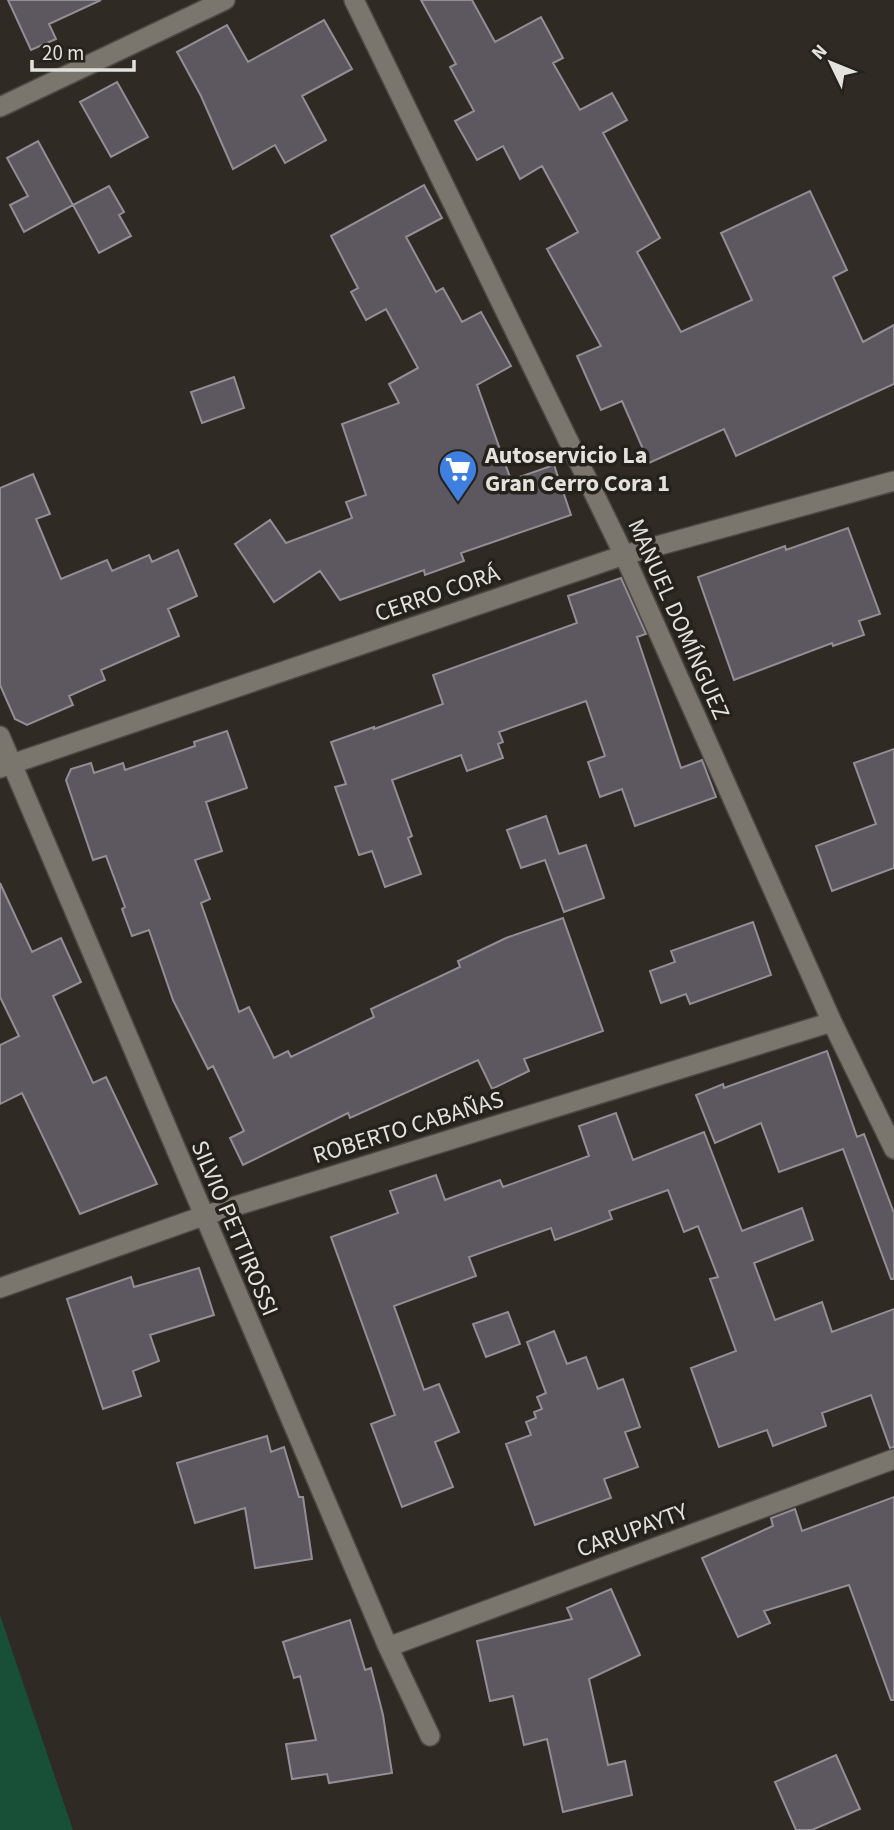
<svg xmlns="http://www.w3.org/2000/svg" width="894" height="1830" font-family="'Source Sans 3',sans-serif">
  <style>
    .green { fill: #174f37 }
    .building { fill: #5d585f; stroke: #938e96; stroke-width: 2 }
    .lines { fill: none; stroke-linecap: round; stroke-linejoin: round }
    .minor-casing { stroke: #4c4a43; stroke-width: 22 }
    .tertiary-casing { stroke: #4c4a43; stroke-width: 22 }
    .minor { stroke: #7a756d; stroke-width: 19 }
    .tertiary { stroke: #7a756d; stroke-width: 19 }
    .labels { text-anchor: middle; stroke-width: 7; stroke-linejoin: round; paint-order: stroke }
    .poi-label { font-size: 24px; font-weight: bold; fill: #e4e2dd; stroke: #25221b; text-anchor: start }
    .street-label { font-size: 24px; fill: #e4e2dd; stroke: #25221b }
  </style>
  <rect width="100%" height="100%" fill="#2f2b24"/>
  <path class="green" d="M0,1615l73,215h-73z"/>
  <path class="building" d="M8,0h93l-52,24 7,15 -25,11z
    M421,0h51l23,42 46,-25 22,41 -10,5 27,47 32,-17 15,27 -24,13 57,105 -23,14 44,80 71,-32 -31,-67 89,-42 37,79 -14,7 30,65 31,-17v59l-158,72 -12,-27 -75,34 -27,-62 -21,9 -24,-54 24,-10 -54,-97 31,-17 -36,-66 -22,13 -17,-33 -26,14 -22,-39 19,-10 -24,-44 6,-3z
    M324,20l28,49 -50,27 24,44 -41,23 -10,-18 -42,24 -32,-73 -24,-44 50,-27 21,37z
    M117,82l31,55 -37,20 -31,-55z
    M38,141l35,64 -49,27 -14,-27 18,-9 -21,-38z
    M424,185l18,33 -36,19 30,55 7,-4 19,34 19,-10 30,54 -34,19 34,95 43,-15 17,50 -110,38 3,8 -39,14 -1,-5 -84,30 -20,-29 -46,31 -39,-58 35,-24 16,23 66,-25 -6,-16 20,-7 -24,-71 57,-21 -10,-19 29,-16 -32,-59 -20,11 -15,-28 7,-4 -27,-52z
    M109,186l15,26 -5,3 12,21 -32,17 -26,-48z
    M234,377l10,31 -42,15 -11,-31z
    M33,474l17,40 -14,5 25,60 46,-19 5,11 37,-16 3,7 26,-12 19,46 -29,13 11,27 -78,34 4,10 -36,16 4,9 -46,20 -12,-6 -15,-34v-197z
    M848,528l32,86 -21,7 5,14 -31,11 -1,-3 -98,37 -36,-103 87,-31 1,4z
    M621,578l25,56 -9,3 44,131 21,-8 14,37 -81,29 -13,-37 -22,8 -12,-35 17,-6 -19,-55 -87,31 4,10 -5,2 5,14 -36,13 -6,-16 -69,25 20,56 -4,2 13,36 -36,13 -13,-36 -13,4 -24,-68 11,-3 -15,-42 43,-15v2l69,-25 -10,-29 144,-52 -9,-27z
    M227,731l20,57 -41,14 16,49 -27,9 15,39 -9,4 38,109 10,-5 25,51 14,-7 3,6 83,-40 -3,-8 89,-42 -2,-6 48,-23 57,-20 40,113 -79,28 5,12 -37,18 -14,-29 -128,58 -2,-5 -105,52 -13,-27 14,-7 -31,-65 -5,3 -35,-69 -24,-70 -17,6 -10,-27 3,-2 -19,-51 -13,4 -27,-80 5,-11 20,-6 3,10 29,-10 2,7 70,-24 -1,-4z
    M894,749v119l-62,23 -16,-45 60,-22 -22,-61z
    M546,816l13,38 27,-9 18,53 -40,14 -19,-52 -24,8 -14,-38z
    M0,883l32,69 29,-14 20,44 -28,14 40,87 13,-6 51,107 -77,30 -58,-121 -22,11v-59l19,-9 -19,-39z
    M753,922l18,53 -81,29 -4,-10 -25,9 -11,-32 25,-9 -4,-11z
    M827,1051l30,86 7,-3 30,79v66h-3l-48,-130 -64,23 -18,-49 -46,20 -19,-48 27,-11 1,4z
    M616,1113l17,47 71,-28 38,99 60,-23 11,32 -59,23 21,57 47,-18 10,30 62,-23v138l-4,1 -19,-53 -49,18 4,13 -53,20 -6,-16 -48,17 -28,-79 45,-17 -26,-72 8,-2 -20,-51 -14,6 -16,-42 -59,21 3,8 -57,21 -4,-12 -82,29 7,19 -82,30 30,84 15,-6 20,48 -24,10 18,45 -51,20 -31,-83 24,-9 -64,-178 67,-24 -8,-22 46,-16 9,25 55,-20 3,7 86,-31 -10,-30z
    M199,1268l15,47 -64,20 9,26 -26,10 8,25 -38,13 -36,-110 64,-22 3,10z
    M508,1312l12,32 -34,13 -13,-33z
    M554,1331l13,33 19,-7 12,32 25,-10 17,48 -15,5 13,35 -34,12 7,19 -76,27 -29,-81 25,-9 -5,-13 10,-4 -2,-6 8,-3 -5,-12 9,-4 -19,-51z
    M267,1436l4,16 13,-5 15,50h4l9,62 -57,9 -10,-60 -50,15 -18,-60z
    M894,1497v203h-3l-42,-115 -85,26 6,12 -32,14 -36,-79 71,-32 -2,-8 24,-9 7,22z
    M611,1589l29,66 -51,24 19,86 17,-4 7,34 -69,17 -16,-73 -23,6 -11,-49 -23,5 -13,-60 95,-22 -5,-11z
    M350,1620l15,50 6,-2 12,47 9,58 -63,10 -2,-9 -35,5 -6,-35 30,-4 -16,-64 -6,2 -11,-36z
    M836,1755l24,54 -48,21h-16l-21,-48z"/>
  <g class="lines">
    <g class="minor-casing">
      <path id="minor" d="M354,0l270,555 208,467 62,127
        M0,107l225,-107
        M0,736l388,911 42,89
        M0,1288l203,-72 629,-194
        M388,1647l506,-188"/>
    </g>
    <g class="tertiary-casing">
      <path id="tertiary" d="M0,768l624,-213 270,-74"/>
    </g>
    <use href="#minor" class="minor"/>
    <use href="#tertiary" class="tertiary"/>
  </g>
  <defs>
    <g id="supermarket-pin" transform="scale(2.0125)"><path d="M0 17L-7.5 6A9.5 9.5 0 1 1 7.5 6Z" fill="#3f7fe0" stroke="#25221b"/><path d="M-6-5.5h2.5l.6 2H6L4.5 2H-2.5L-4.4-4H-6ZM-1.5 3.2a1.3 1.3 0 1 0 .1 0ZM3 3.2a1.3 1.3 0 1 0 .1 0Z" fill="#fff"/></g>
  </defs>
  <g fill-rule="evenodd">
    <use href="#supermarket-pin" x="458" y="469"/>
  </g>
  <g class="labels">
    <g class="poi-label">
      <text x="485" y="463">Autoservicio La<tspan x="485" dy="28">Gran Cerro Cora 1</tspan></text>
    </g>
    <g class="street-label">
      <text transform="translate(437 593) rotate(-19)" y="8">CERRO CORÁ</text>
      <text transform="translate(679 619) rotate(66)" y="8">MANUEL DOMÍNGUEZ</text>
      <text transform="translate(408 1127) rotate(-17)" y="8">ROBERTO CABAÑAS</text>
      <text transform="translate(235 1228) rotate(67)" y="8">SILVIO PETTIROSSI</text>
      <text transform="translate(632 1530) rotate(-20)" y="8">CARUPAYTY</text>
    </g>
  </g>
  <g transform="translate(831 63) rotate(313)" stroke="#25221b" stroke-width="5" paint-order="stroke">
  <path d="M0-5L12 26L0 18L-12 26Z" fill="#e4e2dd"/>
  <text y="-10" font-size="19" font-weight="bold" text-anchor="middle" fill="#e4e2dd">N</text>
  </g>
  <path d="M32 60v10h102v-10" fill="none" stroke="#e4e2dd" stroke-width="3.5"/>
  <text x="42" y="60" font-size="21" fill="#e4e2dd" stroke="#25221b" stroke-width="5" paint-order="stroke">20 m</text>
</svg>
